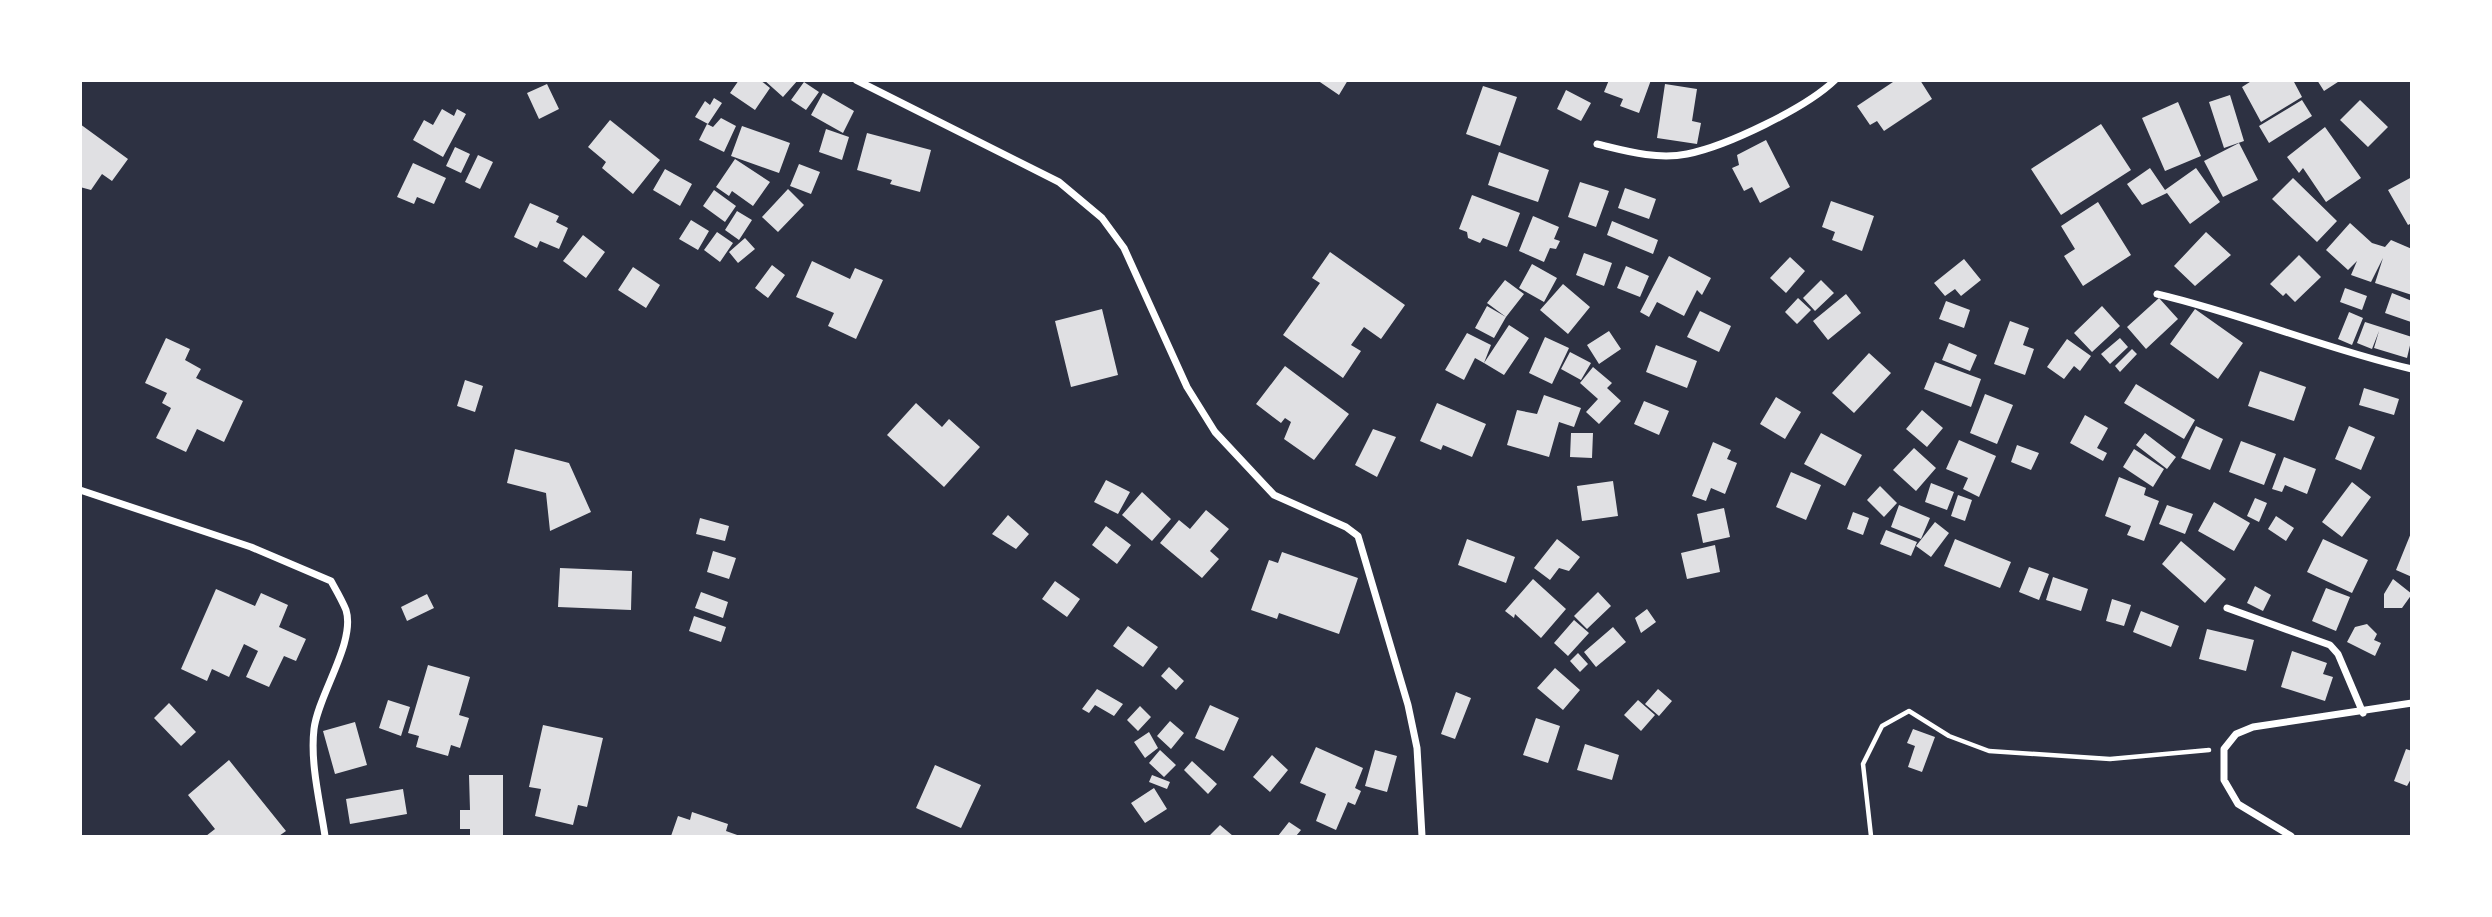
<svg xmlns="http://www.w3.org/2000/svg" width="2492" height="917" font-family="'Roboto Condensed',sans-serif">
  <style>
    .building { fill: #e0e0e3 }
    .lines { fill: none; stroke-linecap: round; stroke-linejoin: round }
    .path { stroke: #fff; stroke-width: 4.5 }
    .minor { stroke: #fff; stroke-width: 7 }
  </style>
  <rect width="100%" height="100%" fill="#2d3142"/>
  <path class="building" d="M739,80h21l10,8 -15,22 -25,-17z
    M764,80h34l-15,17z
    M1317,80h31l-9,15z
    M1609,80h42l-12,33 -19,-7 3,-7 -19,-7z
    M1896,80h24l12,19 -48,32 -7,-10 -7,4 -13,-19z
    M2253,80h40l9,17 -41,25 -19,-35z
    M2317,80h24l-17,11z
    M804,82l15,10 -13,18 -15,-10z
    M547,84l12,25 -20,10 -12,-26z
    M1665,84l32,5 -5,32 9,2 -4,21 -40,-6z
    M1483,86l34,11 -17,49 -34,-12z
    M1566,90l25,13 -10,18 -24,-12z
    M823,93l31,18 -11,22 -32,-18z
    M2230,95l14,46 -20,7 -15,-46z
    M714,98l8,5 -14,21 -13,-7 10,-16 5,4z
    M2302,100l10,16 -43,27 -10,-17z
    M2360,100l28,27 -20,20 -28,-27z
    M2178,102l23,54 -36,15 -23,-53z
    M442,109l12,7 3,-7 9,5 -23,43 -30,-17 11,-20 9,5z
    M721,118l15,8 -12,26 -25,-12 8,-16 6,3z
    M610,120l50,40 -27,34 -31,-26 4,-6 -18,-15z
    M80,124l48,35 -16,22 -10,-7 -11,16 -11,-3z
    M2101,124l30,46 -70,45 -30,-46z
    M742,126l48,17 -11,30 -48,-17z
    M2325,127l36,51 -35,24 -23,-34 -4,5 -12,-16z
    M826,129l23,8 -7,23 -23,-8z
    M867,133l64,17 -11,42 -30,-8 2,-4 -35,-10z
    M1766,140l24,47 -30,16 -8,-16 -8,4 -12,-23 7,-3 -2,-10z
    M2239,143l19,37 -35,17 -19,-36z
    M455,147l15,7 -9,19 -15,-7z
    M1499,152l50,18 -11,32 -50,-17z
    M478,155l15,7 -13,27 -15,-7z
    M735,159l35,23 -17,24 -21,-15 -3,5 -13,-9z
    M413,163l33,15 -12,26 -17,-7 -3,7 -17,-7z
    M799,164l21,8 -9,22 -21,-8z
    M2150,168l15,22 31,-22 24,34 -30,22 -23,-31 -25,12 -15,-21z
    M665,169l27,15 -12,22 -27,-16z
    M2412,177v46l-4,2 -20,-35z
    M2293,178l44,43 -20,21 -45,-43z
    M1580,182l29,9 -13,36 -28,-10z
    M1625,188l31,11 -7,20 -31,-11z
    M788,189l16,16 -26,27 -16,-15z
    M714,190l22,16 -11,16 -22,-16z
    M1472,195l48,18 -13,34 -24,-9 -3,5 -12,-5 -1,-6 -8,-3z
    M1831,201l43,15 -12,35 -30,-11 3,-8 -13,-5z
    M2098,202l33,53 -48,31 -19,-30 11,-7 -14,-23z
    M530,203l29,13 -3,6 12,6 -9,21 -19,-8 -3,7 -23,-11z
    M737,211l15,9 -13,20 -14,-10z
    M1533,216l26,11 -5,12 6,2 -4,8 -6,-1 -6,14 -25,-11z
    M691,220l18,11 -11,19 -19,-11z
    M1612,221l46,19 -5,14 -46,-19z
    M2350,223l22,20 13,4 6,-7 21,9v46l-37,-12 8,-25 -12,24 -20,-7 6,-14 -9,9 -22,-20z
    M717,232l16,11 -13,19 -16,-12z
    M2206,232l25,23 -36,31 -21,-20z
    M583,235l22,17 -19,26 -23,-17z
    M745,238l10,11 -17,14 -9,-11z
    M1330,252l75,53 -24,34 -17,-12 -13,18 10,6 -18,27 -60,-43 37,-52 -8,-5z
    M1584,253l28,10 -8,23 -28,-11z
    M2299,255l22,22 -26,25 -9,-9 -3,3 -13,-12z
    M1669,256l42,22 -9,17 -5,-5 -13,26 -27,-14 -8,15 -9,-5z
    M1790,257l15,14 -19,22 -16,-15z
    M1964,259l17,21 -20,16 -6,-7 -10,7 -11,-13z
    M812,261l38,18 5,-11 28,12 -27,59 -28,-13 6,-13 -38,-16z
    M1532,264l25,14 -13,24 -25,-14z
    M772,265l13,10 -17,23 -13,-10z
    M1626,266l23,10 -9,21 -23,-9z
    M633,267l27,18 -14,23 -28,-18z
    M1505,280l19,14 -18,23 -19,-14z
    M1821,280l13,13 -19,18 -12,-13z
    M1563,284l27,23 -22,27 -28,-24z
    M2345,288l22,8 -5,14 -22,-8z
    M2392,293l20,8 -1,21 -26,-9z
    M1846,294l15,19 -33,27 -15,-19z
    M1798,298l13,12 -14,14 -12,-12z
    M2159,298l19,21 -32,30 -19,-22z
    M1946,301l24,9 -6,18 -25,-9z
    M1487,306l19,11 -12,21 -19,-10z
    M2102,306l18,20 -28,26 -18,-19z
    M1102,309l16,66 -47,12 -16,-66z
    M2195,309l48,34 -25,36 -48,-35z
    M1700,311l31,15 -12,26 -32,-15z
    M2349,312l14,6 -11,27 -14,-6z
    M2010,321l19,7 -6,17 11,4 -9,26 -31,-11z
    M2365,322l47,15 -5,21 -33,-10 5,-17 -7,18 -15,-6z
    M1509,325l20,13 -25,37 -20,-12z
    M1609,331l12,18 -22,15 -12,-19z
    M1467,333l24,12 -7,18 -9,-5 -11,22 -19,-10z
    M1545,337l24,11 -17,36 -23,-11z
    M166,338l24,11 -5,11 16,9 -5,9 47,23 -19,41 -27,-13 -11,23 -30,-14 15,-30 -9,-5 5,-10 -22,-10z
    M2120,338l8,9 -18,17 -9,-10z
    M2067,339l24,17 -11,15 -6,-5 -10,13 -17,-12z
    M1949,343l28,12 -7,16 -28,-11z
    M1656,345l41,16 -10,27 -41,-16z
    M2132,349l5,5 -17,18 -5,-6z
    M1570,352l21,11 -10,17 -20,-11z
    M1869,353l22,20 -37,40 -22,-20z
    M1935,362l46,17 -10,28 -47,-18z
    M1285,366l64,48 -35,46 -30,-21 7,-17 -6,-4 -4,5 -25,-19z
    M1593,367l19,16 -5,5 14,13 -22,23 -13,-12 12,-13 -18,-16z
    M2260,371l46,16 -12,34 -46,-15z
    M465,380l18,6 -8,26 -18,-6z
    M2136,384l59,36 -11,19 -60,-36z
    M2364,388l35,11 -5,16 -35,-10z
    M1985,394l28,11 -16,39 -27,-11z
    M1544,395l37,13 -7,19 -15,-5 -10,35 -42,-12 10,-35 20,4z
    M1776,397l25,15 -16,27 -25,-15z
    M1644,401l25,10 -10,24 -25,-11z
    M916,403l26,24 7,-8 31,28 -36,40 -57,-52z
    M1437,403l49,21 -14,33 -29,-12 -2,5 -21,-9z
    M1922,410l21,18 -16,19 -21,-18z
    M2085,415l23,13 -11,20 10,5 -4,8 -33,-18z
    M2196,426l27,13 -13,31 -29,-12z
    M2349,426l26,11 -14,33 -26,-11z
    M1373,429l23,8 -19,40 -22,-12z
    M1571,433h22l-1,25 -22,-1z
    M1821,433l41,22 -17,31 -41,-22z
    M2145,433l31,24 -9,12 -31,-24z
    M1959,440l37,16 -17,41 -16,-8 5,-11 -22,-9z
    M2241,441l35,13 -12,31 -35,-13z
    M1713,442l18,8 -4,9 10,4 -12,31 -14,-6 -5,13 -14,-5z
    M2017,445l22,8 -8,17 -20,-8z
    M1914,448l22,20 -20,23 -23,-21z
    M515,449l54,14 22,49 -41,19 -4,-38 -39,-10z
    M2134,449l30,20 -11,18 -30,-20z
    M2284,457l32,12 -9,25 -22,-9 -3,7 -10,-3z
    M1791,472l30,13 -15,35 -30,-13z
    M2119,477l27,11 -2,7 15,6 -15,40 -17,-6 4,-9 -26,-10z
    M1106,480l24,12 -12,22 -24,-12z
    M1613,481l5,35 -36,5 -5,-35z
    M2352,482l19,15 -29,40 -20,-15z
    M1931,483l23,9 -7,18 -22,-8z
    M1880,486l17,17 -13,14 -17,-17z
    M1142,492l29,27 -19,22 -30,-26z
    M1958,495l14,5 -7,21 -14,-5z
    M2255,498l12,5 -8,19 -12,-6z
    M2214,502l36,21 -16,28 -36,-20z
    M1899,505l31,13 -9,21 -30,-12z
    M2167,505l26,9 -8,20 -26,-10z
    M1724,508l6,29 -27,6 -6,-29z
    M1206,510l23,19 -19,22 9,8 -17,19 -42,-35 19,-23 11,9z
    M1853,512l16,6 -6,17 -16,-6z
    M1008,515l21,19 -13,15 -24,-15z
    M2276,516l18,12 -8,13 -18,-12z
    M700,518l29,8 -4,15 -29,-7z
    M1935,522l14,11 -18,24 -15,-11z
    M1106,526l25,19 -14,19 -25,-19z
    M1886,530l31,12 -6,14 -31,-12z
    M2411,533h1v44l-16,-7z
    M1467,539l48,18 -9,26 -48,-18z
    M1557,539l23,18 -11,14 -10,-3 -9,12 -16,-12z
    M1955,539l56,23 -11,26 -56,-22z
    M2323,539l45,21 -16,33 -45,-21z
    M2181,541l45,38 -21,24 -43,-39z
    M1715,545l5,27 -33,7 -6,-26z
    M713,551l23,7 -7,21 -22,-7z
    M1282,552l76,26 -19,56 -60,-21 -2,6 -26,-9 18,-50 9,3z
    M2029,567l20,7 -10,26 -20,-8z
    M560,568l72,3 -1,39 -73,-3z
    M2053,577l35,12 -7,22 -35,-11z
    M1533,579l33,30 -25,29 -26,-24 -1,4 -9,-7z
    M2393,579l19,15 -10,14h-18v-14z
    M1055,581l25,18 -13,18 -25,-18z
    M2255,586l16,9 -8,16 -16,-8z
    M2326,588l24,9 -14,34 -24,-10z
    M216,589l39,17 6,-13 27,12 -9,22 27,12 -10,22 -12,-5 -15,31 -23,-10 12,-26 -14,-7 -15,33 -17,-8 -5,12 -26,-12z
    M701,592l27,10 -5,16 -28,-10z
    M1598,592l13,14 -24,23 -13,-13z
    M427,594l7,14 -27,13 -6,-14z
    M2112,599l19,6 -7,21 -18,-5z
    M1647,609l9,13 -15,11 -6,-15z
    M2141,611l38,15 -8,21 -38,-15z
    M694,616l32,11 -5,15 -32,-11z
    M1574,620l15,13 -21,23 -14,-13z
    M2367,624l10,10 -3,6 7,3 -6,13 -28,-14 8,-15z
    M1128,626l30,21 -15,20 -30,-21z
    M1613,627l13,15 -30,25 -12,-15z
    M2207,629l47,11 -8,31 -47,-12z
    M2292,651l35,12 -4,11 10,3 -8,24 -44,-14z
    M1578,653l10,11 -8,8 -10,-11z
    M428,665l42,12 -11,38 10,3 -9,30 -9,-3 -3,11 -32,-9 3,-11 -11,-3z
    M1169,667l15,14 -8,9 -15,-14z
    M1555,668l25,22 -17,20 -26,-22z
    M1097,689l26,15 -9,12 -19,-11 -6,8 -7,-4z
    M1658,689l14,12 -13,15 -14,-12z
    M1456,692l15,6 -16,41 -14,-5z
    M388,700l22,7 -9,29 -22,-8z
    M1638,700l17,15 -14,16 -17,-16z
    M169,703l27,29 -15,14 -27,-28z
    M1210,705l29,13 -15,33 -29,-13z
    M1140,706l11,11 -13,14 -11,-11z
    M1536,718l24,8 -12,37 -25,-8z
    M1170,721l14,12 -13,16 -14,-13z
    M355,722l12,43 -32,9 -12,-43z
    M543,725l60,13 -16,69 -9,-2 -5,20 -38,-9 6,-27 -12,-2z
    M1913,729l22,8 -13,35 -14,-5 7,-21 -8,-3z
    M1149,732l9,16 -13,10 -11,-16z
    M1585,744l34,11 -7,25 -35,-10z
    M1316,747l47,21 -8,20 6,3 -6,14 -7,-3 -12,28 -20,-9 10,-27 -26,-11z
    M2406,749l6,2v26l-5,9 -13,-5z
    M1160,750l16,15 -12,12 -15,-14z
    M1375,750l22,6 -10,36 -22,-6z
    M1272,755l16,15 -18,22 -17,-15z
    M229,760l57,71 -7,5h-73l9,-7 -27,-34z
    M1192,761l25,23 -9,10 -24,-24z
    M935,765l46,20 -20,43 -45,-20z
    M469,775h34v60h-33v-6h-10v-19h10z
    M1152,775l18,7 -3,7 -18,-7z
    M1154,788l13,21 -22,14 -14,-20z
    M403,789l4,25 -57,10 -4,-25z
    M692,812l36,12 -2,7 14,5h-69l7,-20 12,4z
    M1289,822l12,8 -5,6h-18z
    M1220,825l13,11h-24z"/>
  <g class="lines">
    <path class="path" d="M1871,836l-8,-72 19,-38 27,-15 40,25 40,15 121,8 99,-9"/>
    <path class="minor" d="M856,80l203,102 43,36 22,30 63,139 28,45 59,63 72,32 12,9 50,169 9,43 5,88
      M1597,144c29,7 60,16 90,10 40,-8 119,-46 148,-74
      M2157,294c86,20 168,55 255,75
      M80,490l171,57 80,34c5,9 11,19 15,29 10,32 -28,85 -32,119 -4,34 6,73 11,107
      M2227,608l103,37 8,9 25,59
      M2291,836l-53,-32 -14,-24v-31l12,-15 17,-7 159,-24"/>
  </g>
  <rect width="2492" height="917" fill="none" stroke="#ffffff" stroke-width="164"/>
</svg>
